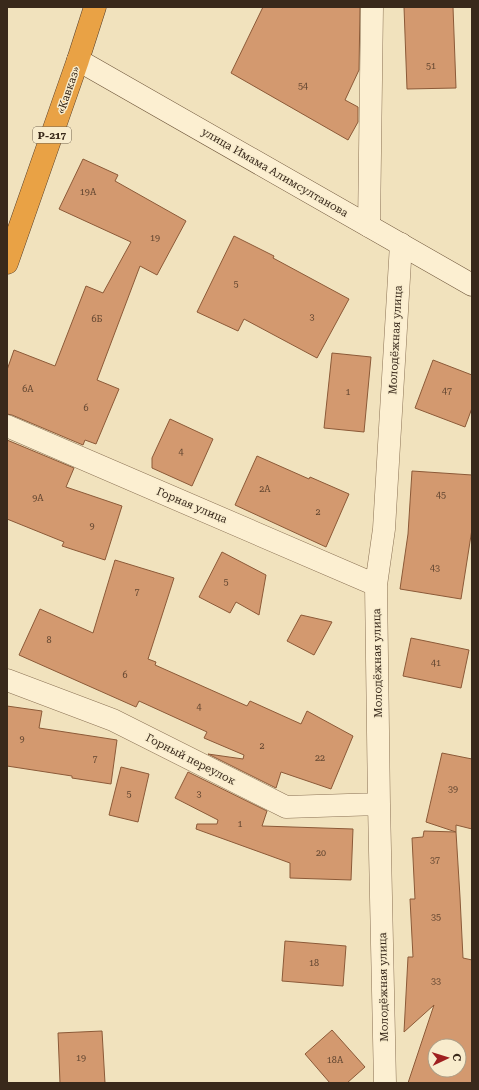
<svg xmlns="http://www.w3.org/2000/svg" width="479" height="1090" font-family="'Roboto Serif',serif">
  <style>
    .building { fill: #d3996f; stroke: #8c5a38; fill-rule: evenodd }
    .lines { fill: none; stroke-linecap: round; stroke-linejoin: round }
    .street-casing { stroke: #8b7255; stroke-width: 23 }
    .secondary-casing { stroke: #6c5338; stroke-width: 23 }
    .highway-casing { stroke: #583f2a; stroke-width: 23 }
    .street { stroke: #fcefd1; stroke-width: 22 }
    .secondary { stroke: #fcefd1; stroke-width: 22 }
    .highway { stroke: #e9a245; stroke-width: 22 }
    .labels { text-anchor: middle; stroke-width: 3; stroke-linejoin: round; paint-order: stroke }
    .number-label { font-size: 9px; fill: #604530 }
    .shield { fill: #f8eccd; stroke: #726450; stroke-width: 1 }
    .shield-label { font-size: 10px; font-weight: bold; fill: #39291b }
    .street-label { font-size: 11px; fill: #39291b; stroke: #f8eccd }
  </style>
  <rect width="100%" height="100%" fill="#f1e2bd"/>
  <path class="building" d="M263,7h97l-1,63 -14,30 13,7v15l-10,18 -117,-67z
    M404,7h49l3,81 -49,1z
    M83,159l35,16 -3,6 71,40 -29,54 -17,-9 -43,114 22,9 -23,55 -11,-4 -2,5 -71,-30 -5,-1v-44l7,-20 41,16 31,-80 17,7 28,-51 -72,-33z
    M234,236l40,20 -1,2 76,41 -32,59 -73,-39 -6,12 -41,-19z
    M332,353l39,4 -7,75 -40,-4z
    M433,360l39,15v33l-7,19 -50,-19z
    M170,419l43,20 -21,47 -40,-18v-10z
    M7,440l67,28 -8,19 56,19 -17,54 -43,-14 2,-4 -57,-23z
    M257,456l52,23 1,-2 39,17 -23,53 -91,-42z
    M412,471l60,4v54l-11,70 -61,-10 8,-55z
    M222,552l44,23 -7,40 -23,-13 -6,11 -31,-16z
    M115,560l59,18 -26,81 8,3 -1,3 92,41 3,-5 51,23 6,-13 46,25 -22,53 -50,-17 -5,16 -68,-34 35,5 1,-4 -40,-17 3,-6 -68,-31 -3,6 -117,-52 21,-46 53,24z
    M301,615l31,7 -18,33 -27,-14z
    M411,638l58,12 -8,38 -58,-12z
    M7,706l35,5 -3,17 78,12 -6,44 -39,-6v-2l-65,-10z
    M442,753l30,6v70l-16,-4v7l-30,-10z
    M121,767l28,7 -11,48 -29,-7z
    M188,772l79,39 -5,15 91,3 -2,51 -61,-2v-15l-94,-34 1,-5h20l1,-4 -43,-22z
    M424,831l32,1 4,65 3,61 9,2v123h-64l26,-78 -30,27 4,-75h5l-3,-58h5l-3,-61 11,-1zM435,1046h24v24h-24z
    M285,941l61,5 -3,40 -61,-5z
    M332,1030l33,37 -18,16h-17l-25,-29z
    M102,1031l3,52h-45l-2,-50z"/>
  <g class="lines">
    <g class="street-casing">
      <path id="street" d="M369,226l3,-219
        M7,426l369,159
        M7,680l106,40 173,87 93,-3
        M385,1083l-6,-279 -3,-219 8,-56 17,-285"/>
    </g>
    <g class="secondary-casing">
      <path id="secondary" d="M78,60l394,225"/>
    </g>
    <g class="highway-casing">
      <path id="highway" d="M7,263l71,-203 17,-53"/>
    </g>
    <use href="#street" class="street"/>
    <use href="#secondary" class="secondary"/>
    <use href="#highway" class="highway"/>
  </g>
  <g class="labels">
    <g class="number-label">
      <text x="431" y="69">51</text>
      <text x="303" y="89">54</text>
      <text x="88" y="195">19А</text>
      <text x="155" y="241">19</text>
      <text x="236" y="287">5</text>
      <text x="312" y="320">3</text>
      <text x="97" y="322">6Б</text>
      <text x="28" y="392">6А</text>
      <text x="447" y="394">47</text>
      <text x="348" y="395">1</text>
      <text x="86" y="411">6</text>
      <text x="181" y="455">4</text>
      <text x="265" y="492">2А</text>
      <text x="441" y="498">45</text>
      <text x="38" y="501">9А</text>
      <text x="318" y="515">2</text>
      <text x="92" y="529">9</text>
      <text x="435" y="571">43</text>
      <text x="226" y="585">5</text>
      <text x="137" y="595">7</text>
      <text x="49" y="643">8</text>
      <text x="436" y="666">41</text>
      <text x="125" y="678">6</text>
      <text x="199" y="710">4</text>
      <text x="22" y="742">9</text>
      <text x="262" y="749">2</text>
      <text x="320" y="761">22</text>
      <text x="95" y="762">7</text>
      <text x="453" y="792">39</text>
      <text x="129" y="797">5</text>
      <text x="199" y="797">3</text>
      <text x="240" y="827">1</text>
      <text x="321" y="856">20</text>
      <text x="435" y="863">37</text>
      <text x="436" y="920">35</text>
      <text x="314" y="966">18</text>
      <text x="436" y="984">33</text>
      <text x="81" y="1061">19</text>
      <text x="335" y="1063">18А</text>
    </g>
    <rect class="shield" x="33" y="127" width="38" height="16" rx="3"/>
    <g class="shield-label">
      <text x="52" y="139">Р-217</text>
    </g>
    <g class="street-label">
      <text transform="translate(68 90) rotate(-71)" y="4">«Кавказ»</text>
      <text transform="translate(275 172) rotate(30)" y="4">улица Имама Алимсултанова</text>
      <text transform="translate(395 340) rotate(-87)" y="4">Молодёжная улица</text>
      <text transform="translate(192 505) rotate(23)" y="4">Горная улица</text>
      <text transform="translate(377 663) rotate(-91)" y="4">Молодёжная улица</text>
      <text transform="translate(191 759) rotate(27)" y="4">Горный переулок</text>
      <text transform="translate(383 987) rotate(-91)" y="4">Молодёжная улица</text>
    </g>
  </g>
  <rect width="479" height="1090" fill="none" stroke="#39291b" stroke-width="16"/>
  <g transform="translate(447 1058) rotate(86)"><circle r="19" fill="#f8eccd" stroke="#ac9e86"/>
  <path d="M0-3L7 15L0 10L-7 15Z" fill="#9f2020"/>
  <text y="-6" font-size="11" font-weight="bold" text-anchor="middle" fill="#39291b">С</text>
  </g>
</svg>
